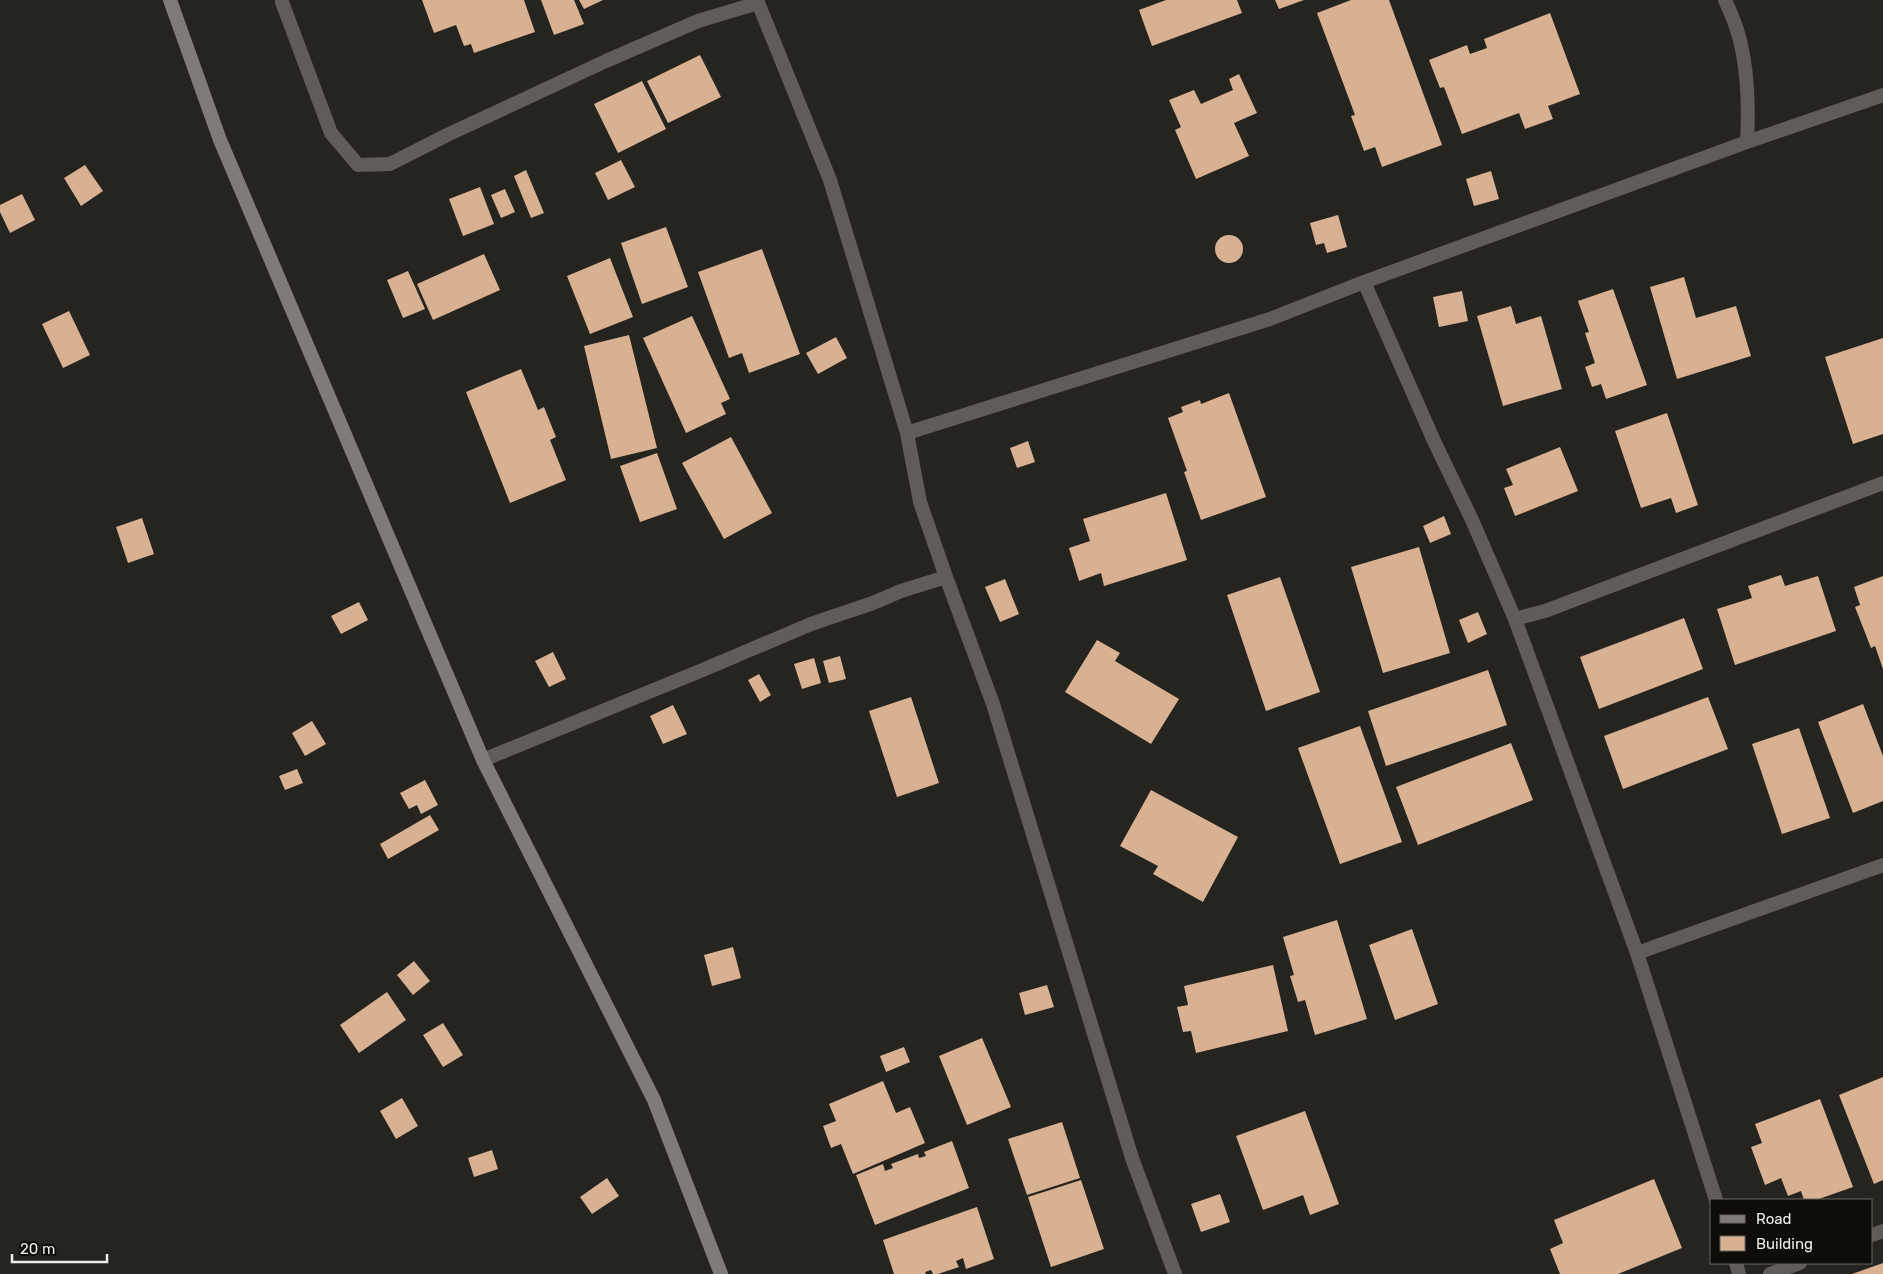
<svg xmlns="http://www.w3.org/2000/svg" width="1883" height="1274" font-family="Rubik,sans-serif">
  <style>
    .building { fill: #d8b193 }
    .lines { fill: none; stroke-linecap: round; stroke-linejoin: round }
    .minor { stroke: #605c5a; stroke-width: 14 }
    .secondary { stroke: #817b78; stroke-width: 14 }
  </style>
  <rect width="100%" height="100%" fill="#26241e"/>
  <path class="building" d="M422,0h102l11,32 -61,21 -3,-9 -7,2 -8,-21 -22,8z
    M541,0h33l10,24 -30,11z
    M579,0h24l-19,9z
    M1166,0h71l5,13 -90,33 -13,-36z
    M1275,0h29l-25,9z
    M1351,0h38l53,145 -60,22 -7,-20 -11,4 -13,-35 4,-1 -38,-102z
    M1550,13l30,81 -32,12 5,13 -28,10 -6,-16 -57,21 -18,-47 -4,1 -11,-28 38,-15 3,9 17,-6 -3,-9z
    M700,55l21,42 -53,26 -21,-42z
    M1239,74l18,39 -23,10 15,33 -53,23 -21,-49 6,-3 -12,-27 25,-10 7,14 32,-14 -4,-11z
    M642,81l24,48 -48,24 -24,-49z
    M621,160l14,27 -27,13 -13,-27z
    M85,165l18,26 -22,15 -17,-28z
    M526,170l18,43 -13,5 -17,-42z
    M1491,171l8,28 -25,7 -8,-27z
    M480,187l14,37 -31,12 -14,-37z
    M505,189l10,23 -14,6 -10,-23z
    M22,194l13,26 -25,13 -10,-21v-7z
    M1338,215l9,32 -20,6 -3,-10 -8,2 -6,-22z
    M666,227l22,60 -46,17 -21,-61z
    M1215 249a14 14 0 1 1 28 0a14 14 0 1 1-28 0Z
    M762,249l38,105 -51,19 -7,-20 -13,5 -31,-86z
    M484,254l16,36 -67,30 -16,-36z
    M610,258l23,59 -43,17 -23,-58z
    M408,271l17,38 -22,9 -16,-38z
    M1684,277l12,41 40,-12 15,50 -74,23 -27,-92z
    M1613,289l34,96 -41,14 -5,-15 -9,3 -7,-20 10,-4 -10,-30 4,-1 -11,-31z
    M1462,291l6,30 -29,6 -6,-30z
    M1511,306l5,18 25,-8 21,73 -59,17 -26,-90z
    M69,311l21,44 -27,13 -21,-44z
    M692,316l38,83 -9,4 5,11 -40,19 -43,-95z
    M629,335l28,113 -46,11 -27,-113z
    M836,337l11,21 -29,16 -12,-21z
    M1883,338v96l-30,10 -28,-87z
    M521,369l17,41 6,-3 12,30 -6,3 16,40 -56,23 -44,-111z
    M1229,393l37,104 -65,23 -17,-48 3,-1 -19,-53 15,-6 -2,-5 19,-7 1,4z
    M1667,413l31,92 -22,8 -5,-15 -30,10 -26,-77z
    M731,437l41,76 -48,26 -42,-76z
    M1028,441l7,21 -18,6 -7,-20z
    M1560,447l18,44 -63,25 -11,-28 9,-3 -7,-16z
    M657,453l20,56 -37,13 -20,-56z
    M1166,493l21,67 -83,26 -3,-13 -22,8 -10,-33 21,-7 -7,-22z
    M1444,516l7,18 -21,9 -7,-17z
    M142,518l12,36 -26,9 -12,-36z
    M1419,547l31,106 -67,20 -32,-106z
    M1781,575l4,11 33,-10 18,55 -101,34 -18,-56 35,-11 -4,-12z
    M1883,576v93l-8,-23 -4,2 -16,-41 5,-2 -6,-18z
    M1280,577l40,115 -54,19 -39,-116z
    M1005,579l14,35 -19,8 -15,-35z
    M359,602l9,18 -27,14 -10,-18z
    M1478,612l9,22 -19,9 -9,-23z
    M1684,618l19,51 -104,40 -19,-52z
    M1097,640l23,13 -5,8 64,38 -28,45 -86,-52z
    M553,652l13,27 -17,8 -14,-26z
    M840,656l6,23 -17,4 -6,-22z
    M814,658l7,25 -19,6 -8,-25z
    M1488,670l19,55 -121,41 -18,-55z
    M759,674l12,21 -11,7 -12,-22z
    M911,697l28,86 -42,14 -28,-86z
    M1708,697l20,52 -105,40 -19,-53z
    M1863,704l20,52v45l-30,12 -35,-91z
    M673,705l14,29 -24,10 -13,-28z
    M312,721l14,23 -21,12 -13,-23z
    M1360,726l42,116 -62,22 -42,-116z
    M1799,728l31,90 -48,16 -30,-90z
    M1511,743l22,57 -115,45 -22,-58z
    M297,769l6,14 -18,7 -6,-14z
    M425,780l13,25 -17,9 -4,-9 -8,4 -9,-16z
    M1151,790l87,47 -35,65 -50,-28 5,-8 -38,-20z
    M430,815l9,15 -51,29 -8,-15z
    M1337,920l30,99 -52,16 -10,-35 -7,2 -8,-26 4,-1 -11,-38z
    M1412,929l26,75 -43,16 -26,-75z
    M733,947l8,31 -29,8 -8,-31z
    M414,961l16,20 -17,14 -16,-20z
    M1273,965l15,66 -92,22 -5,-22 -8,1 -6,-25 11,-2 -4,-19z
    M1047,985l7,22 -29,8 -6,-22z
    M387,992l19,28 -47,33 -19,-28z
    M443,1023l20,32 -20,12 -20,-32z
    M982,1038l29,69 -44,18 -28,-69z
    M904,1047l6,15 -24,10 -6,-16z
    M1883,1077v103l-9,4 -35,-89z
    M883,1081l13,32 14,-6 15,36 -72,31 -12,-30 -10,4 -8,-22 13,-5 -7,-17z
    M402,1098l16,28 -22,13 -16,-28z
    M1820,1099l33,88 -37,13h-12l-3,-9 -13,5 -7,-18 -16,7 -14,-38 11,-4 -7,-19z
    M1305,1111l34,93 -29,11 -7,-20 -40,15 -27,-74z
    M1062,1122l18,56 -53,17 -19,-56z
    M952,1141l17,47 -94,37 -19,-50 27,-11 2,7 8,-3 -2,-4 27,-10 1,4 7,-2 -2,-4z
    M492,1150l6,19 -24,8 -6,-19z
    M607,1178l12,18 -27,18 -12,-17z
    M1654,1179l28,69 -64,26h-58l-10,-25 13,-6 -9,-23z
    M1081,1180l23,69 -53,18 -23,-70z
    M1220,1194l10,28 -29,10 -10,-28z
    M977,1207l17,52 -28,10 -3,-11 -7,3 3,6 -21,7h-5l-2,-4 -6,2 1,2h-32l-11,-34z
    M1883,1263v11h-31z"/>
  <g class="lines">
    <path class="minor" d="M757,0l73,180 77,253 13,69 26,75
      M1725,0c5,11 10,22 13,33 10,35 11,73 9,109
      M282,2l49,131 27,32 32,-1 57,-29 159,-74 92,-40 60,-18
      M1364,282l70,159 38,79 43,99 122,334 79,247
      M907,433l363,-114 94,-37 383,-140 136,-47
      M1515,619l30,-8 338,-128
      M483,760l222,-91 106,-45 62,-21 28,-12 45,-14 47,127 139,454 43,116
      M1637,953l246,-88
      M1872,1235l11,-4
      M1736,1263l3,11
      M1770,1274l30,-11"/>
    <path class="secondary" d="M170,0l50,140 263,620 171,340 67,174"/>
  </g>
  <rect x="1710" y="1199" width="162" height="65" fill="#0e0d0a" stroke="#686763"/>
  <rect x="1720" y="1215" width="25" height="8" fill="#817b78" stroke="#686763"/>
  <text x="1756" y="1224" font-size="15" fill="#eeede8">Road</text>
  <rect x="1720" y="1236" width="25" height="15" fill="#d8b193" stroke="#686763"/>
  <text x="1756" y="1249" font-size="15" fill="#eeede8">Building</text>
  <path d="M12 1254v8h95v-8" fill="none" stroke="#eeede8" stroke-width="2.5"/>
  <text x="20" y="1254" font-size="15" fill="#eeede8" stroke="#0e0d0a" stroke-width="4" paint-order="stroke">20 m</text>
</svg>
